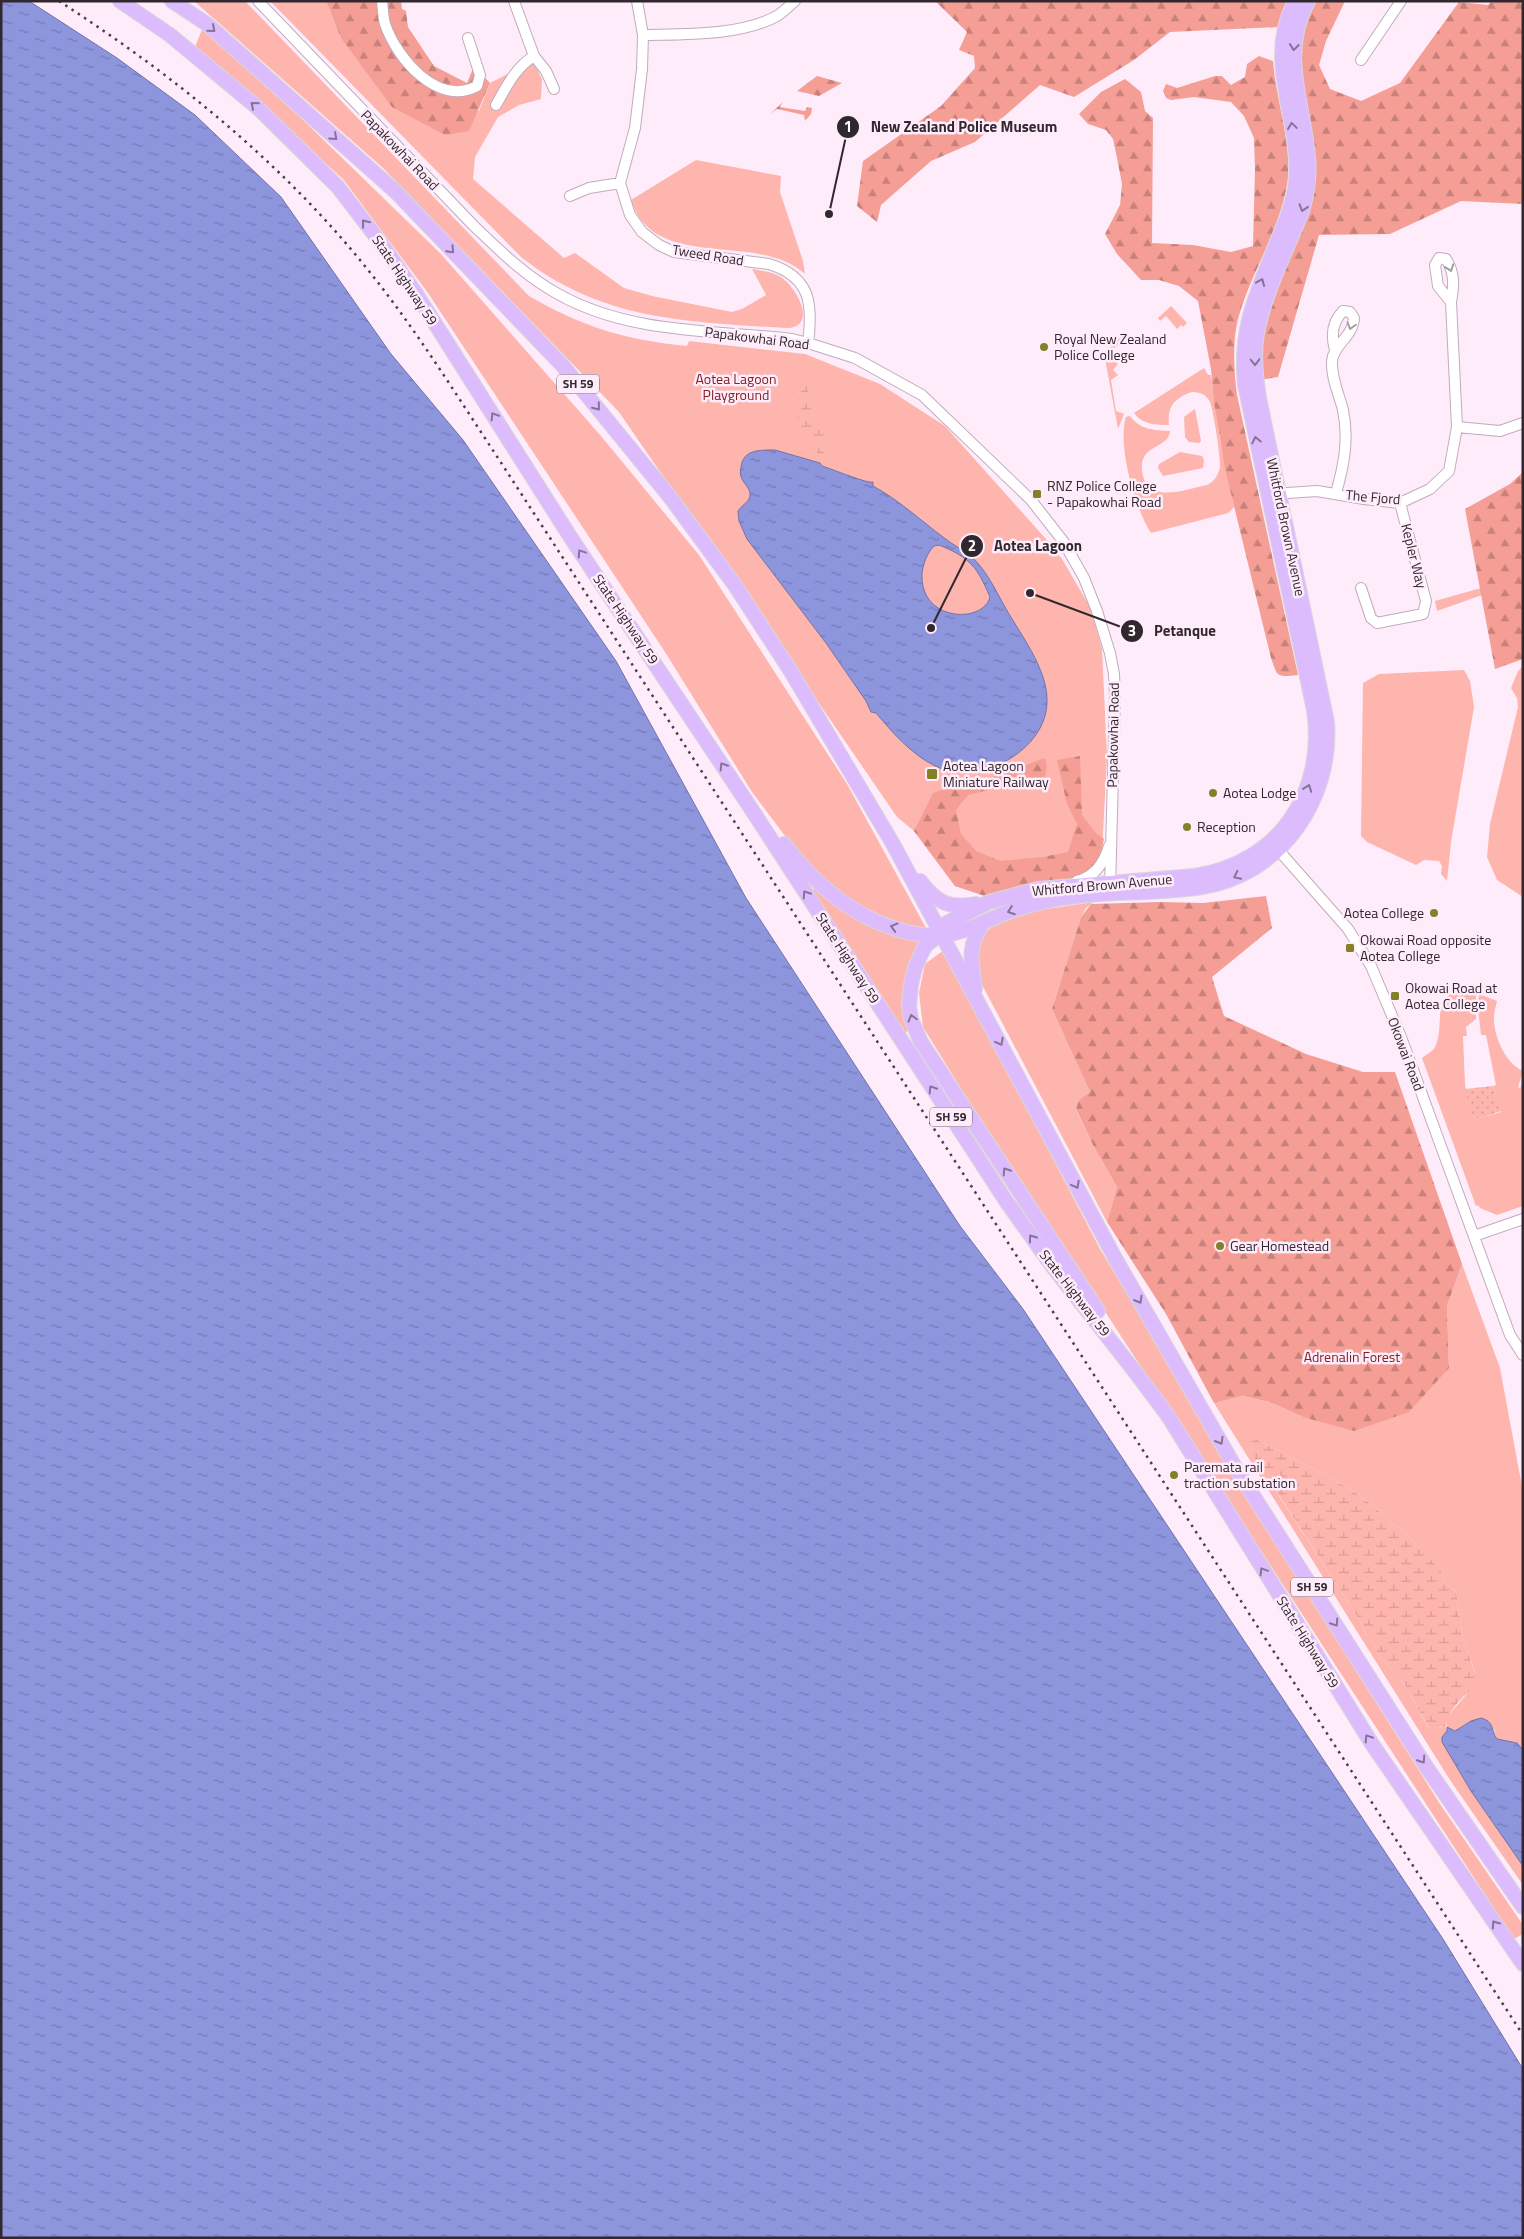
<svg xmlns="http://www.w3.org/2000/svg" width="1524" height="2239" font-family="'Titillium Web',sans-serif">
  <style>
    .green { fill: #fdb5ad }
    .forest { fill: url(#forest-firs) }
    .wetland { fill: url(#wetland-marsh) }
    .garden { fill: url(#garden-dots) }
    .water { fill: url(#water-ripples); stroke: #7174a9; fill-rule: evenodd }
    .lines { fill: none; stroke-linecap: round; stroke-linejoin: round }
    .minor-casing { stroke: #c1abbc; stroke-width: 12 }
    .major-casing { stroke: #dad8da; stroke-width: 16 }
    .minor { stroke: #fff; stroke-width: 10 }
    .major { stroke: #dcbcfd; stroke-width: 14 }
    .rail { stroke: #493f47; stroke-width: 2.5; stroke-dasharray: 2.5 5; stroke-linecap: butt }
    .oneway { stroke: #867296 }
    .oneway2 { stroke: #a29ea1 }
    .poi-dot { fill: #848028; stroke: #feecfb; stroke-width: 2 }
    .labels { text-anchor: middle; stroke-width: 5; stroke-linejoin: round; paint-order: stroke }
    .shield { fill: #feecfb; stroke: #6e636c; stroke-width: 1 }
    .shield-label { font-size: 12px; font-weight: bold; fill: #31282f }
    .street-label { font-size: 14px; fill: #31282f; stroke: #feecfb }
    .poi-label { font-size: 14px; fill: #31282f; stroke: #feecfb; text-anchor: start }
    .park-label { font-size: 14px; fill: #85211f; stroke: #feecfb }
    .leader { fill: none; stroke: #31282f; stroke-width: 2 }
    .callout-dot { fill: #31282f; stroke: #feecfb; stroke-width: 2 }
    .mark-label { font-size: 15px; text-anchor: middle; font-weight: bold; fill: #fff }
    .callout-label { font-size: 15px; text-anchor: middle; font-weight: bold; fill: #31282f; stroke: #feecfb; stroke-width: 5; stroke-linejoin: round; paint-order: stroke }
  </style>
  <defs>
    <pattern id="forest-firs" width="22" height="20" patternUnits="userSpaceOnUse" patternTransform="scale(1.25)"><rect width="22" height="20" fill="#f59e95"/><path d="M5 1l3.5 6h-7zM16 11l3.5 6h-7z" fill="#c7817a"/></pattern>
    <pattern id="wetland-marsh" width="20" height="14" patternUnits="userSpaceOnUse" patternTransform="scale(1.25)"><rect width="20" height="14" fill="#fdb5ad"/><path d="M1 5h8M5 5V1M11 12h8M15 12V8" fill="none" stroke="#d99c95"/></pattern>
    <pattern id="garden-dots" width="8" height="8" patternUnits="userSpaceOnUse" patternTransform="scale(1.25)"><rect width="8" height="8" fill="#fdb5ad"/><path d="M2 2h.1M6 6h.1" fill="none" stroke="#d99c95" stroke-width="1.8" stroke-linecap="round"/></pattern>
    <pattern id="water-ripples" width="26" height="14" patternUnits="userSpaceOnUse" patternTransform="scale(1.25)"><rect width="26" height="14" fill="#8d95dd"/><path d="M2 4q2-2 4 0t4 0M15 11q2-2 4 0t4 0" fill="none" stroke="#747ab4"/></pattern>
  </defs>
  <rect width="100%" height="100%" fill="#feecfb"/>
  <path class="green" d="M194,1h51l284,295c53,31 97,44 158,50l2,-5 116,13 75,30 65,42 100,112 17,21 28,48 12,42 5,108 -5,96 -64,32 -53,11 -30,-10 -41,-55 -17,-14 -278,-405 -236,-244z
    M270,1h56l15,37 138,73 11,-28 43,-22 9,18 -1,20 -22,6 -21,12 -23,40 -2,22 91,79 11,-5 49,35 28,8 80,16 10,-3 24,-14 -14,-26c10,2 22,3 30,9 15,10 36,49 5,50 -98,-6 -185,-7 -266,-71z
    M203,27l99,92 139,135 160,182 98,119 148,229 79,144h-16l-22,-5 -56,-35 -29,-28 -51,-68 -87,-140 -237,-359 -85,-114 -148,-132z
    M696,160l85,16 -1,16 23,69 2,13c-47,-44 -150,0 -174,-74z
    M1171,306l16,17 -4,4 -2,-2 -4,4 -11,-13 -6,5 -2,-3z
    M1123,335l6,6 -5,5 -4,-3 -10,9 2,2 -2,3 8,7 -5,6 5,5 -7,5 5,31 8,3 -6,15 -14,-76z
    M1204,368l4,7h3l9,66 14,66 -6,6 -77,20c-16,-24 -34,-88 -25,-116l4,-1c10,14 24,14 40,15 -1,13 -16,14 -24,23 -5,6 -5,14 -3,22 6,28 45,13 64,9 8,-4 11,-10 13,-18 1,-7 -7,-62 -11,-67 -4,-6 -10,-8 -17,-8 -18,6 -25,15 -23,33 -13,0 -26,0 -35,-12z
    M1195,409l6,32 -2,2 -10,-1 -4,-5 -1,-20z
    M1180,452l22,4 2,4 -1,8 -40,8 -5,-8 1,-4z
    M1481,588l1,7 -45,16 -2,-10z
    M1523,666v231l-26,-17 -10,-23 3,-33 28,-117 -1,-9 -6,-10 7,-17z
    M1464,670l6,11 4,26 -23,135 -4,39 -6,-7 1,-8 -3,-5 -15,-1 -8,5 -49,-23 -6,-6 2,-153 16,-9z
    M815,888c33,33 64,41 108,53l-17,32 -5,31 7,26 -5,5 -94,-144z
    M1094,902l-8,6 -5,9 -29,92 38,83 -11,8 -3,10 17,35 24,42 -10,35 -120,-228 -6,-11 -7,-29 11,-22 16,-11 37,-11z
    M944,950l156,299 258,425 82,130 83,121v9l-9,5 -528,-810 -63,-102 -4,-34 6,-29z
    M1464,987l12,2v30l-10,8 1,9h-4l2,49 8,33 11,-1 17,-5 -8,-26 3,-1 -10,-50h-5l-3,-27 1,-14 18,7c-1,5 -3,10 -3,15 -1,19 11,47 29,55l-5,16 2,1 3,-6v124l-26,9 -17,-7 -2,-3 -2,1 -54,-148c5,-4 12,-7 14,-13 9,-24 -6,-46 28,-58z
    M1462,1264l38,104 23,124v258l-7,-7 -19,-4 -3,-10 -29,-5 -10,7 -8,-4 -1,-9 20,-23 9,-23 -12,-34 -7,-46 -9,-8 -5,-11 -31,-33 -6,-9 -8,-4 -32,-28 -16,-11 -91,-48 -8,7 27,46 83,128 6,13 9,10 2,9 28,32 22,40 2,3h11l3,-2 3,2 11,40 66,98v19l-73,-105 -236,-377 27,-7 29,6 33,15 146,-49 -2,-62z"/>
  <path class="forest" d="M326,1h75l1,8 4,2 2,16 26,39 33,17 7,-17 16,17 -21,48 -24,4 -53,-28 -51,-69z
    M935,1h353l-9,26 -109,5 -36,28 -60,37 -34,-12 -65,57 -44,19 -50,44 -4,17 -20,-16 6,-45 78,-55 34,-38 -1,-12 -15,-6 8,-18z
    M1313,1h32l-19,40 -7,24 11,24 31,12 39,-18 59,-81 29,3 4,-4h31v203l-62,-3 -71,33 -71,1 -41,142 -18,3 -1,-16 7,-52 31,-77v-190z
    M1259,56l14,5c3,41 22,89 13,129 -9,45 -36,85 -48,129 -6,24 -4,52 -1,76l61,280c-21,2 -20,3 -27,-17l-46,-189 -11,-67 -3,-33 -13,-68 -19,-15 -20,-6h-18l-24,-26 -12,-20 15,-29 2,-21 -5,-26 -4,-19 -7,-9 -18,-6 -9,-10 22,-22 24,-13 16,13 4,19 8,7 -1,125 41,2 38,7 22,-6 2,-77 -1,-31 -10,-22 -13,-14 -37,-5 -23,3 -5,-2 -3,-7 3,-7 11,4 38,-12h7l9,9 14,-8 2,-13z
    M817,76l25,7 -23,13 -22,-5z
    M783,102l-3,5 25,4 2,-4 5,1 -1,6 -6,7 -1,-6 -27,-6 -7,5z
    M1523,472v187l-28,10 -30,-160 45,-25z
    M1080,756l2,59 14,18 8,6 -6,24 -17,15 -96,18 -30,-10 -41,-55 19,-38 30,-10 30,-6 52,-19 2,8 -2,11 -25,5 -52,13 -12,15 5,24 15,17 24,10 43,-4 25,-5 9,-28 -10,-20 -10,-44z
    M1266,896l6,32 -60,49 12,39 82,38 57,18h32l67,192 -15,42 2,62 -40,44 -55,19 -51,-14 -33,-15 -28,-6 -28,7 -48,-89 -59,-92 10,-35 -24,-42 -17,-36 3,-9 11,-8 -38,-83 29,-92 10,-13 69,-2 43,1z"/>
  <path class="wetland" d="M804,383l4,5v13l5,5 -2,10 16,16 -3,23 -11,-4c-1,-10 -8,-18 -13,-28 -6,-13 -2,-25 0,-38z
    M1254,1440h4l91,48 16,11 32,28 8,4 6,9 23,23 8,10 5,11 9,8 7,46 14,41c-10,19 -29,26 -31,49l-3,-2 -6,3 -8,-1 -24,-43 -28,-32 -2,-9 -9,-10 -6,-13 -107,-166 -3,-8v-4z"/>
  <path class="garden" d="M1493,1086l8,25 -17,6 -11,1 -8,-29z"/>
  <path class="water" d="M1,1h28l88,57 78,57 86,82 110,157 72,86 153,221 130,237 214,328 63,83 420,630 80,130v169h-1522z
    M775,450l45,13 2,3c10,3 46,18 51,16v4c26,14 47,34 70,51 10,8 22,14 31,22 13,13 22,32 31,48 15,27 42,61 42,93 1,51 -69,87 -112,66 -24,-12 -43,-34 -59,-53l-5,-1 -5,-11 -40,-58 -79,-104 -8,-18 -1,-10c3,-5 11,-9 12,-15 1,-7 -5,-11 -8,-17 -2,-4 -2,-8 -1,-12 2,-18 20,-17 34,-17zM939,545c32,13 38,22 51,52 -7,27 -70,25 -68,-23 1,-10 5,-21 12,-28z
    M1481,1718c13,3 10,12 16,21l20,4 6,7v116l-52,-75 -29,-49v-5l5,-6v-4l8,4 16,-10z"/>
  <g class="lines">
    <g class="minor-casing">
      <path id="minor" d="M258,1l215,224c26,25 52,51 85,69 71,40 155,36 234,45l16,4 47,15 67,37 109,105 32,41 21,37 13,33 13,42 4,21 1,23 -5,193
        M382,1c1,8 1,16 3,23 12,35 53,83 92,62l3,-11 -12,-37
        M637,1l6,34 -1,34 -7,59 -15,55 10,32 12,17 17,13 15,7 95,12c42,13 44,40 39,79
        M643,35c41,-1 97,1 134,-19 6,-4 12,-10 18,-15
        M534,56l12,15 8,18
        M1361,60l40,-59
        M496,105c11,-19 19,-37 38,-49l-20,-55
        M570,196l19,-8 31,-5
        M1335,350c-4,-14 -3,-28 8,-39l7,1 4,6c-1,19 -21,27 -22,43 -1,17 7,33 11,49 6,29 1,55 -7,83
        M1457,427l43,4 23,-8
        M1273,494l44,-3 47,8 36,4 30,-14 19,-18 8,-44 -6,-125c3,-16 4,-29 -5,-43l-7,-1 -4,7 3,21 13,16
        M1361,588l10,30 6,5 46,-9 3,-13 -26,-98
        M1274,845l74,84 23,37 30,71 109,298 13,20
        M1077,881c18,-4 27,-18 32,-35
        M1474,1236l49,-17"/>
    </g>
    <g class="major-casing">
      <path id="major" d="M120,1l50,34 88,73 80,79 42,55 35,50 156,246 179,269 256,394 47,66 83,106 32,43 204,328 151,220
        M172,1l35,23 188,167 168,175 107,131 64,87 56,86 103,174 222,414 120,209 192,301 96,139
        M784,844c35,46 80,82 138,91 31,5 58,-12 86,-23 14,-5 29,-9 44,-12 49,-10 101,-5 150,-13 79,-12 131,-88 125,-165l-68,-324c-3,-21 -6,-43 -2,-65 7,-39 30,-84 45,-122 5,-17 8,-34 6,-53 -4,-55 -29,-103 0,-157
        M920,881c17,22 29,28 56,23
        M941,934l4,-10 44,-22 49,-13 156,-13c85,-13 132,-83 120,-166l-69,-325c-6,-57 12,-92 32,-143 8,-20 17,-40 19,-62 5,-62 -33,-118 -1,-179
        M941,934l-15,11 -4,7 -7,16 -4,17 -2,21 2,13 10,23 177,269
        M975,989c-3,-28 -9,-40 8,-66"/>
    </g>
    <use href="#minor" class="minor"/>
    <use href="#major" class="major"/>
    <path class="rail" d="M59,1c114,74 220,159 305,264 50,61 91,128 134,193l1025,1577"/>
  </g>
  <defs><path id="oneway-chevron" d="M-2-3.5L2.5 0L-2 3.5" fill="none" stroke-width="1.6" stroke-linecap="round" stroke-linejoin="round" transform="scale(1.25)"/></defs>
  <g class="oneway">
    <use href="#oneway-chevron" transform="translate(212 29) rotate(41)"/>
    <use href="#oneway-chevron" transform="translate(1294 47) rotate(96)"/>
    <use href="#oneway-chevron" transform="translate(254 105) rotate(-139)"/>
    <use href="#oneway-chevron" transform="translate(1292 126) rotate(-98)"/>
    <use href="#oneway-chevron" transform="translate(334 137) rotate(42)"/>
    <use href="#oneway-chevron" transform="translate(1303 208) rotate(107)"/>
    <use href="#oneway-chevron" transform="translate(365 223) rotate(-128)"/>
    <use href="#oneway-chevron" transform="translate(451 250) rotate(46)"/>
    <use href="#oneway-chevron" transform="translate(1261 282) rotate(-68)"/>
    <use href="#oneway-chevron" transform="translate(1255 362) rotate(89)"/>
    <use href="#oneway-chevron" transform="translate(597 407) rotate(51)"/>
    <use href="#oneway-chevron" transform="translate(494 416) rotate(-122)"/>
    <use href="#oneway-chevron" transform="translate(1256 440) rotate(-102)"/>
    <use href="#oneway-chevron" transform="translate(581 553) rotate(-124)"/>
    <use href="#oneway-chevron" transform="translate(723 766) rotate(-123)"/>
    <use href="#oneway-chevron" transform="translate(1308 788) rotate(-70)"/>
    <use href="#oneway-chevron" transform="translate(1237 876) rotate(154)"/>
    <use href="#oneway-chevron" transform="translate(806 894) rotate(-123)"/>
    <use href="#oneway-chevron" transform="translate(1011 911) rotate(160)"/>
    <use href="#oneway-chevron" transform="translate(894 927) rotate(-164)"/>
    <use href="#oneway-chevron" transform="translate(912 1018) rotate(-106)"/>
    <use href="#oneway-chevron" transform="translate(1000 1042) rotate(62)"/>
    <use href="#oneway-chevron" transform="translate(932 1089) rotate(-123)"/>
    <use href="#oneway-chevron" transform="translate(1006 1171) rotate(-123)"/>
    <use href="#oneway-chevron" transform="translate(1076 1185) rotate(62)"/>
    <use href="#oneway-chevron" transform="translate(1032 1238) rotate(-126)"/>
    <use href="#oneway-chevron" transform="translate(1139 1300) rotate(60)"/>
    <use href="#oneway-chevron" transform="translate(1220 1441) rotate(60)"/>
    <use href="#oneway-chevron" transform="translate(1263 1571) rotate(-121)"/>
    <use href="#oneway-chevron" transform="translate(1335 1623) rotate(57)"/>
    <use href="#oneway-chevron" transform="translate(1368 1738) rotate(-123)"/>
    <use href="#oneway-chevron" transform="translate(1422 1760) rotate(57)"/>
    <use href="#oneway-chevron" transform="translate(1495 1924) rotate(-125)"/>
  </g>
  <g class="oneway2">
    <use href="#oneway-chevron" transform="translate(1450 268) rotate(70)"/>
    <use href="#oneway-chevron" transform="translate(1351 326) rotate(106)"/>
  </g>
  <g class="poi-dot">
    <circle cx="1044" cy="347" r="5"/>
    <rect x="1032" y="489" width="10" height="10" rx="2.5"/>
    <rect x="926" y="768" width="12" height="12" rx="2.5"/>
    <circle cx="1213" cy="793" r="5"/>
    <circle cx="1187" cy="827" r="5"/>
    <circle cx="1434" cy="913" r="5"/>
    <rect x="1345" y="943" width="10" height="10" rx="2.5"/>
    <rect x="1390" y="991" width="10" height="10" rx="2.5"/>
    <circle cx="1220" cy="1246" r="5"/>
    <circle cx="1174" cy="1475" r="5"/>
  </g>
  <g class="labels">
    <g class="shield">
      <rect x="557" y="374.5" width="42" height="19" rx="4"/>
      <rect x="930" y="1107.5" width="42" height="19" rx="4"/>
      <rect x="1291" y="1577.5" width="42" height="19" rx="4"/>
    </g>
    <g class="shield-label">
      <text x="578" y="388">SH 59</text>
      <text x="951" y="1121">SH 59</text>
      <text x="1312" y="1591">SH 59</text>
    </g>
    <g class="street-label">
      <text transform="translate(400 150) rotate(46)" y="5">Papakowhai Road</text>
      <text transform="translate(708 255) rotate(9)" y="5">Tweed Road</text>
      <text transform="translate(405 280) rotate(56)" y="5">State Highway 59</text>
      <text transform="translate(757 338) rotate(7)" y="5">Papakowhai Road</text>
      <text transform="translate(1373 497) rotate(5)" y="5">The Fjord</text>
      <text transform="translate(1286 527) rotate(78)" y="5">Whitford Brown Avenue</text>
      <text transform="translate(1414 556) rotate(76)" y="5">Kepler Way</text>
      <text transform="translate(626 619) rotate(56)" y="5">State Highway 59</text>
      <text transform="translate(1113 735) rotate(-89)" y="5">Papakowhai Road</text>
      <text transform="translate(1102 885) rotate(-5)" y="5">Whitford Brown Avenue</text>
      <text transform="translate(848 958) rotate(57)" y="5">State Highway 59</text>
      <text transform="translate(1406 1054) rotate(69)" y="5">Okowai Road</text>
      <text transform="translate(1075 1293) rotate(52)" y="5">State Highway 59</text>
      <text transform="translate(1308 1642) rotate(58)" y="5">State Highway 59</text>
    </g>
    <g class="poi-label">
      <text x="1054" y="344">Royal New Zealand<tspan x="1054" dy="16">Police College</tspan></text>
      <text x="1047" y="491">RNZ Police College<tspan x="1047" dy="16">- Papakowhai Road</tspan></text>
      <text x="943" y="771">Aotea Lagoon<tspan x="943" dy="16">Miniature Railway</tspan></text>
      <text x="1223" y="798">Aotea Lodge</text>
      <text x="1197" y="832">Reception</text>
      <text x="1424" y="918" text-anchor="end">Aotea College</text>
      <text x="1360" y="945">Okowai Road opposite<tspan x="1360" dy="16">Aotea College</tspan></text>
      <text x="1405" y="993">Okowai Road at<tspan x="1405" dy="16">Aotea College</tspan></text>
      <text x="1230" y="1251">Gear Homestead</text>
      <text x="1184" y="1472">Paremata rail<tspan x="1184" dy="16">traction substation</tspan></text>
    </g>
    <g class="park-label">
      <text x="736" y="384">Aotea Lagoon<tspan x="736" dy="16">Playground</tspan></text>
      <text x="1352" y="1362">Adrenalin Forest</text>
    </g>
  </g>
  <path class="leader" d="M829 214L848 127M931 628L972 546M1030 593L1132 631"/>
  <g class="callout-dot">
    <circle cx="829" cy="214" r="5"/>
    <circle cx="931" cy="628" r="5"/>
    <circle cx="1030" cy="593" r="5"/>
    <circle cx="848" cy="127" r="12"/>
    <circle cx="972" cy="546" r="12"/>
    <circle cx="1132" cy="631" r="12"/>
  </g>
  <g class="mark-label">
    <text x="848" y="132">1</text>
    <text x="972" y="551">2</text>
    <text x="1132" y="636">3</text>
  </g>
  <g class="callout-label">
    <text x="964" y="132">New Zealand Police Museum</text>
    <text x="1038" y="551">Aotea Lagoon</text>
    <text x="1185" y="636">Petanque</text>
  </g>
  <rect width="1524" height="2239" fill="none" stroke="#31282f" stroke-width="5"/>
</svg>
